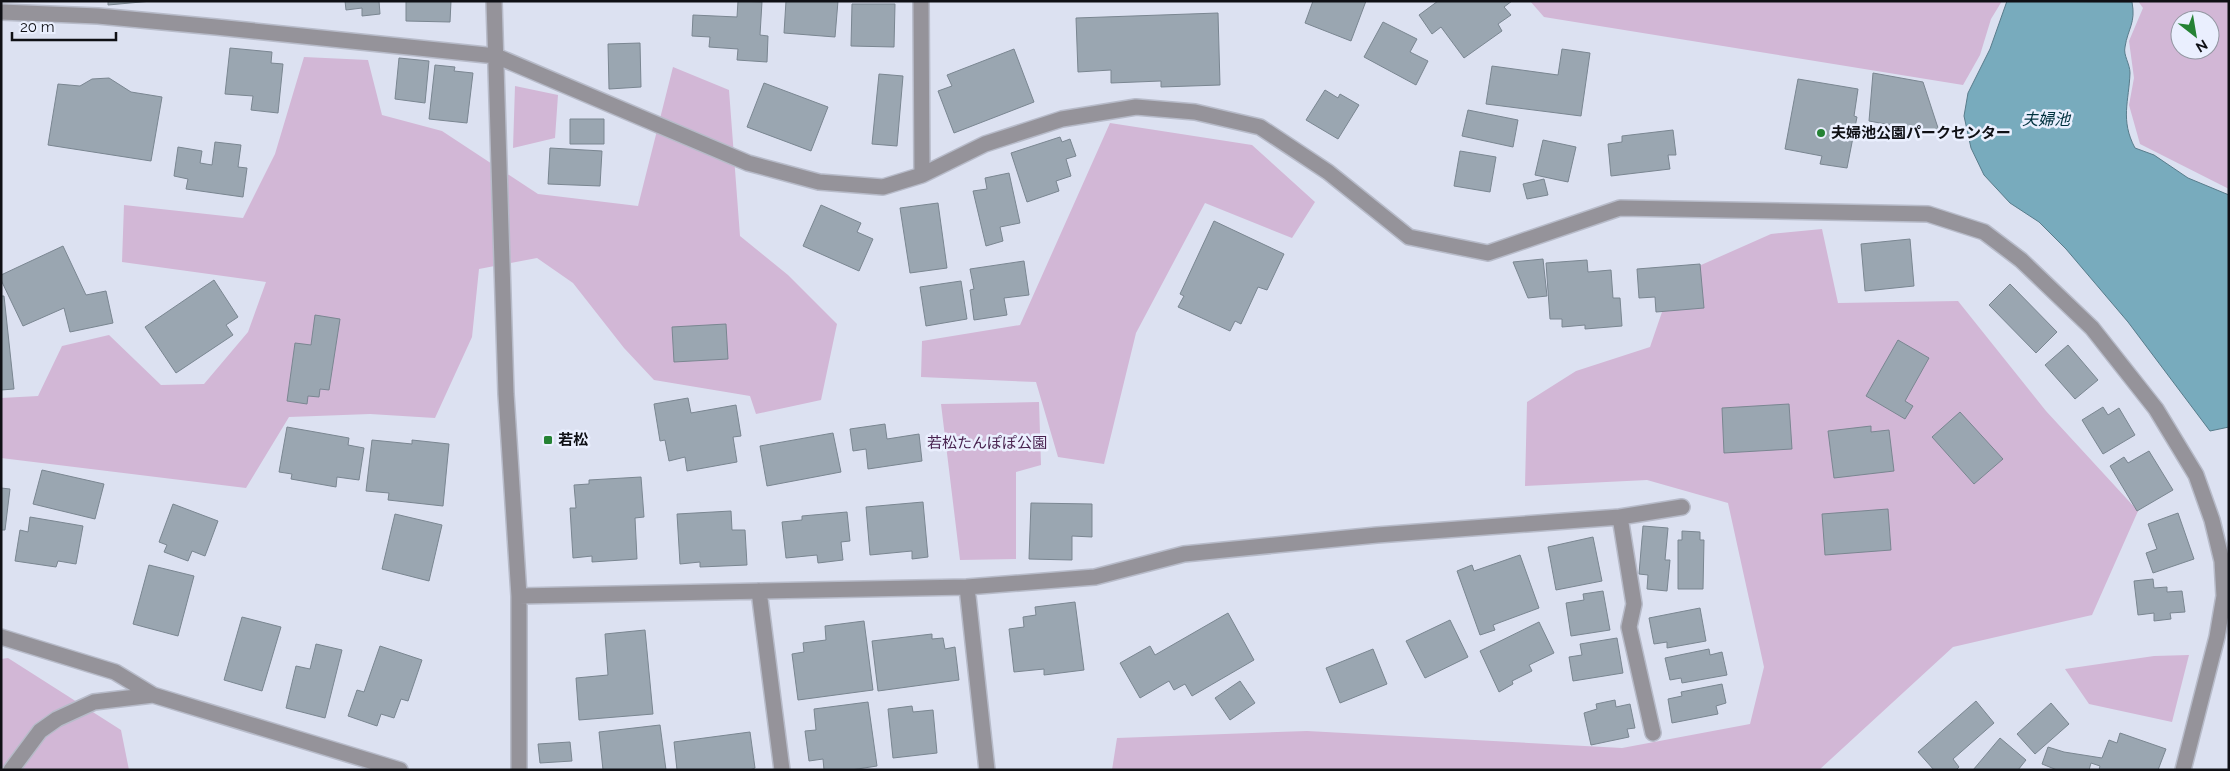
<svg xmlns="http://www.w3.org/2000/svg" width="2230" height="771" font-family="Raleway,'Noto Sans JP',sans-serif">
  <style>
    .green { fill: #d2b7d6; fill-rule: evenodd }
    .water { fill: #78abbd; stroke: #587c8b }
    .building { fill: #9aa6b1; stroke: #7a8691 }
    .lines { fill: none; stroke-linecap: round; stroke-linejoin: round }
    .minor-casing { stroke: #b7bbc9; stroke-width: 18 }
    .minor { stroke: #95939a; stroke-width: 15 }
    .poi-dot { fill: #258234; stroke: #eaeffe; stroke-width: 2 }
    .labels { text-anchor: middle; stroke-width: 5; stroke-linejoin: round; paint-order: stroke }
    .poi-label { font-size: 15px; font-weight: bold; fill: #0f1015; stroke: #eaeffe; text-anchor: start }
    .park-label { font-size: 15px; fill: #492350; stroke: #eaeffe }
    .water-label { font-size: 16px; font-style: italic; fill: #00323f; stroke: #eaeffe }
  </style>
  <rect width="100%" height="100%" fill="#dce1f1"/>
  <path class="green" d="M1530,1h472l-11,18 -11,36 -17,30 -419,-68z
    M2138,1h91v188l-89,-45 -11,-39 5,-27 -5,-37 14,-33zM2180,20h30v30h-30z
    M304,57l64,3 14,55 60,16 96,63 100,12 35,-139 56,23 11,146 48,39 49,49 -16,76 -65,14 -6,-18 -96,-16 -30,-32 -51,-65 -36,-25 -58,11 -7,68 -37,81 -65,-4 -81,3 -43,71 -245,-30v-60l37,-2 24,-50 47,-11 52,50 43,-1 44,-52 18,-50 -144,-20 2,-57 119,13 32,-64z
    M515,86l43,9 -3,43 -42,10z
    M1110,123l142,22 63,57 -23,36 -87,-35 -69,130 -32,131 -46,-7 -22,-75 -115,-5 1,-36 98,-16z
    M1822,229l16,74 120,-2 88,110 92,100 -46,104 -139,32 -134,123h-707l5,-32 190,-7 315,17 128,-24 14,-57 -36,-164 -81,-23 -122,6 2,-84 49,-31 74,-24 24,-70 97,-43z
    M1039,402l2,63 -25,7v87l-56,1 -19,-156z
    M2189,655l-17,67 -83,-18 -24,-35 89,-13z
    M8,658l113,72 8,40h-128v-111z"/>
  <path class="water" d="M2007,1l125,1c4,21 -4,26 -7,45 -2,8 5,17 5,26 -1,28 -10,47 5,75l19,7 34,23 41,17v232l-19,4 -82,-109 -62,-73 -27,-27 -29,-19 -26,-28 -13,-27 -7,-32 4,-23 22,-44z"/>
  <path class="building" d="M108,1h44l-44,4z
    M345,1h34l1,13 -18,2v-8l-16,2z
    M406,1h45l-1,21 -44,-1z
    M738,1l24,1 -2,33 8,1 -1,26 -30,-2 1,-11 -29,-2 1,-10 -18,-1 1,-21 44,2z
    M786,1h52l-3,36 -51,-4z
    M1313,1h53l-15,40 -46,-18z
    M1438,1h74l-8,6 7,8 -13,9 4,7 -38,27 -23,-31 -9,7 -13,-19z
    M852,4h43l-1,43 -43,-1z
    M1218,13l2,72 -59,2v-6l-50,2v-13l-33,2 -2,-54z
    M1383,22l34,17 -7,13 18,9 -12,24 -52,-28z
    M640,43l1,44 -32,2 -1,-45z
    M230,48l42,4 -1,11 12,1 -5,49 -27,-3 2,-14 -28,-2z
    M1014,49l20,53 -80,31 -16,-42 14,-5 -5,-11z
    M1562,49l28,4 -9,63 -95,-12 6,-38 66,9z
    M399,58l30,3 -4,42 -30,-4z
    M435,65l20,2 -1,4 19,2 -6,50 -38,-4z
    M1873,73l50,9 17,52 -71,-13z
    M879,74l24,2 -6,70 -25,-2z
    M109,78l22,14 31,5 -11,64 -103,-16 10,-61 22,2 12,-7z
    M1798,79l60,10 -4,27 3,1 -10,51 -27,-4 2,-8 -37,-7z
    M764,83l64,24 -17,44 -64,-24z
    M1325,90l13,8 2,-4 19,11 -21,34 -32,-19z
    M1468,110l50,10 -5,27 -51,-11z
    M570,119h34v25h-34z
    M1673,130l3,25h-8l2,14 -59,7 -3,-32 14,-2v-6z
    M1060,137l2,5 8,-3 6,17 -10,3 5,17 -15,5 3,10 -32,11 -16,-49z
    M1543,140l33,7 -8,35 -33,-7z
    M215,142l26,3 -3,22 9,1 -4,29 -57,-8 2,-10 -14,-3 4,-29 24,4 -2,12 12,2z
    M550,148l52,3 -2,35 -52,-2z
    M1460,151l36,6 -6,35 -36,-6z
    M1009,173l11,50 -20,4 3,14 -17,5 -13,-55 14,-2 -2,-11z
    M1544,179l4,16 -21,4 -4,-15z
    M938,203l9,65 -37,5 -10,-65z
    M821,205l40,18 -4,9 16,7 -14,32 -56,-25z
    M1214,221l70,33 -17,36 -9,-3 -17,37 -6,-3 -5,10 -52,-24 6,-11 -4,-2z
    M1910,239l4,47 -49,5 -4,-47z
    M63,246l23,49 20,-4 7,32 -43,9 -6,-24 -41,18 -22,-46v-5z
    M1543,259l4,37 -19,2 -15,-36z
    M1587,260l1,12 23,-2 2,28h7l2,28 -37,3v-4l-23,2v-8h-12l-4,-56z
    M1024,261l5,34 -25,3 3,17 -33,5 -4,-30 4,-1 -4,-20z
    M1700,264l4,44 -48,4 -1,-15 -16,1 -2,-29z
    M214,280l24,37 -12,8 7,10 -57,38 -31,-46z
    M961,281l6,38 -41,7 -6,-39z
    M2010,284l47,48 -21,21 -47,-48z
    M1,296h3l10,93 -13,1z
    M315,315l25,4 -11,71 -9,-1 -1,8 -11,-1 -1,8 -20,-3 8,-58 16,2z
    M726,324l2,35 -54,3 -2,-35z
    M1898,340l31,18 -24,43 8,5 -8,13 -39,-23z
    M2068,345l30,35 -23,19 -30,-34z
    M688,398l3,15 45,-8 5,31 -8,1 4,25 -50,9 -2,-14 -16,4 -4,-21 -5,1 -6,-37z
    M1789,404l3,45 -68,4 -2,-45z
    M2103,407l5,8 11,-7 16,27 -32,19 -21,-34z
    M1960,412l43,47 -29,25 -42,-47z
    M885,424l2,15 32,-5 3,27 -54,8 -2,-20 -13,2 -3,-22z
    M1871,426v6l18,-2 5,41 -60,7 -6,-47z
    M287,427l62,11 -1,7 16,3 -5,32 -22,-3 -1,10 -45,-8 1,-5 -13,-2z
    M833,433l8,39 -74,14 -7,-40z
    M372,440l40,4v-4l37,4 -6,62 -55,-6 1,-7 -23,-2z
    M2149,451l24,39 -36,21 -27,-45 14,-9 4,6z
    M42,470l62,14 -9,35 -62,-15z
    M641,477l3,40 -9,1 2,41 -45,3v-6l-19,2 -3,-50h6l-2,-23 15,-1v-4z
    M1,488l9,1 -5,41h-4z
    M923,502l5,55 -16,2v-8l-42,4 -4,-48z
    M1031,503l61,1v33l-20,-1v24l-43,-1z
    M173,504l45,17 -13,35 -13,-5 -4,10 -24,-9 3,-7 -8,-3z
    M1888,509l3,41 -66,5 -3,-41z
    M731,511l1,19h13l2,35 -47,2v-5l-20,2 -3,-50z
    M847,512l3,29 -9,1 2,18 -25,3 -1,-8 -31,3 -4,-36 20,-2v-4z
    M2178,513l16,46 -41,14 -7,-20 11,-4 -9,-25z
    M395,514l47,11 -13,56 -47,-12z
    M30,517l53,9 -7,38 -18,-3 -2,6 -41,-6 5,-31 8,2z
    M1643,526l25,2 -3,32h5l-3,31 -20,-2 1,-14 -9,-1z
    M1682,531l18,1v8h4l-1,49h-25v-49h4z
    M1593,537l9,44 -46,9 -8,-43z
    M1520,555l19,53 -46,17 2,5 -15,5 -23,-64 15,-6 2,6z
    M149,565l45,11 -16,60 -45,-12z
    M2153,579l1,9 13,-1v5l15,-1 3,21 -15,1 1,6 -17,2v-8l-16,2 -4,-34z
    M1603,591l7,39 -39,6 -5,-33 18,-3 -1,-6z
    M1075,602l9,68 -40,5v-6l-30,3 -5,-43 15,-2 -1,-10 13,-2 -1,-8z
    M1700,608l6,33 -39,7v-6l-13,2 -5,-26z
    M1228,613l26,47 -62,36 -7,-12 -11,6 -5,-9 -29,17 -20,-35 30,-17 5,9z
    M242,617l39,10 -19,64 -38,-11z
    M1450,620l18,37 -43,21 -19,-37z
    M864,621l9,69 -75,10 -6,-46 12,-2 -1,-9 23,-3 -1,-14z
    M1539,622l15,31 -25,12 3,6 -20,10 1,3 -14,8 -19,-41z
    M645,630l8,84 -74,6 -3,-42 32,-3 -3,-41z
    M932,634v5l11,-1 2,11 10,-2 4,33 -81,11 -6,-50z
    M1617,638l6,35 -50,8 -4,-24 13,-2 -2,-11z
    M316,644l26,6 -17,68 -39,-10 10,-42 14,3z
    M380,646l42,14 -14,41 -7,-2 -7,19 -13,-4 -4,12 -29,-10 9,-26 7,2z
    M1373,649l14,35 -47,19 -14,-35z
    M1709,649l1,6 12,-3 5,23 -45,8 -1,-5 -11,2 -5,-22z
    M1240,681l15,22 -25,17 -15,-22z
    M1722,684l4,19 -10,3 2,8 -46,9 -4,-24 14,-3 -1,-4z
    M1615,700l1,7 14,-3 5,24 -8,1 2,8 -38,8 -7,-32 13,-4 -1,-5z
    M1976,701l18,22 -41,36 6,8 -3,3h-22l-16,-18z
    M868,702l9,64 -26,4h-27l-1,-11 -14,2 -4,-30 11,-1 -2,-21z
    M2051,703l18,21 -34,30 -18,-20z
    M912,706l1,6 20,-2 4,43 -44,5 -5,-49z
    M660,725l6,45h-63l-4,-38z
    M750,732l5,36 -5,2h-73l-3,-28z
    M2120,733l46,16 -8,21h-59l1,-4 -9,-3 -2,7h-32l-15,-6 6,-17 16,5 38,6 7,-18 8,3z
    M2000,738l26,22 -8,10h-45z
    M570,742l2,19 -32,2 -2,-19z"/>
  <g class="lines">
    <g class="minor-casing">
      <path id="minor" d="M494,1l12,393 13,202v174
        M921,1l1,174
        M1,12l97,4 118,11 280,29 252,107 71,19 64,5 39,-12 63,-31 77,-25 74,-12 59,5 65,15 68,45 81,65 79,16 132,-45 308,6 56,18 37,28 71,68 64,81 40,66 16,45 10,41 2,35 -7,41 -34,133
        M1620,517l14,87 -5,23 24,106
        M967,587l128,-10 89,-23 193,-19 243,-18 62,-10
        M759,591l23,179
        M519,596l448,-9 20,183
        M1,637l114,35 38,23
        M11,770l29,-39 17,-12 37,-17 59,-7 247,75"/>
    </g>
    <use href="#minor" class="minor"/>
  </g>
  <g class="poi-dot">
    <circle cx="1821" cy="133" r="5"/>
    <rect x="543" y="435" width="10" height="10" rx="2.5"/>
  </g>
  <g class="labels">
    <g class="poi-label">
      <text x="1831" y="138">夫婦池公園パークセンター</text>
      <text x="558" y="445">若松</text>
    </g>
    <g class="park-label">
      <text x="987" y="448">若松たんぽぽ公園</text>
    </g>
    <g class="water-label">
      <text x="2046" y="125">夫婦池</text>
    </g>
  </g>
  <rect width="2230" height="771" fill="none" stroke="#0f1015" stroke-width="5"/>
  <g transform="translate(2195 35) rotate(149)"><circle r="24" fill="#eaeffe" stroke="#9296a1"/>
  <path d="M0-4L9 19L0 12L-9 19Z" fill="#258234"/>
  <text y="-8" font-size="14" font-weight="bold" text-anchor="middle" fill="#0f1015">N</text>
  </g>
  <path d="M12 32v8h104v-8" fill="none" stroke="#0f1015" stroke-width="2.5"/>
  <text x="20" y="32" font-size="15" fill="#0f1015" stroke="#eaeffe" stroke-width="4" paint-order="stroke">20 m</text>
</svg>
